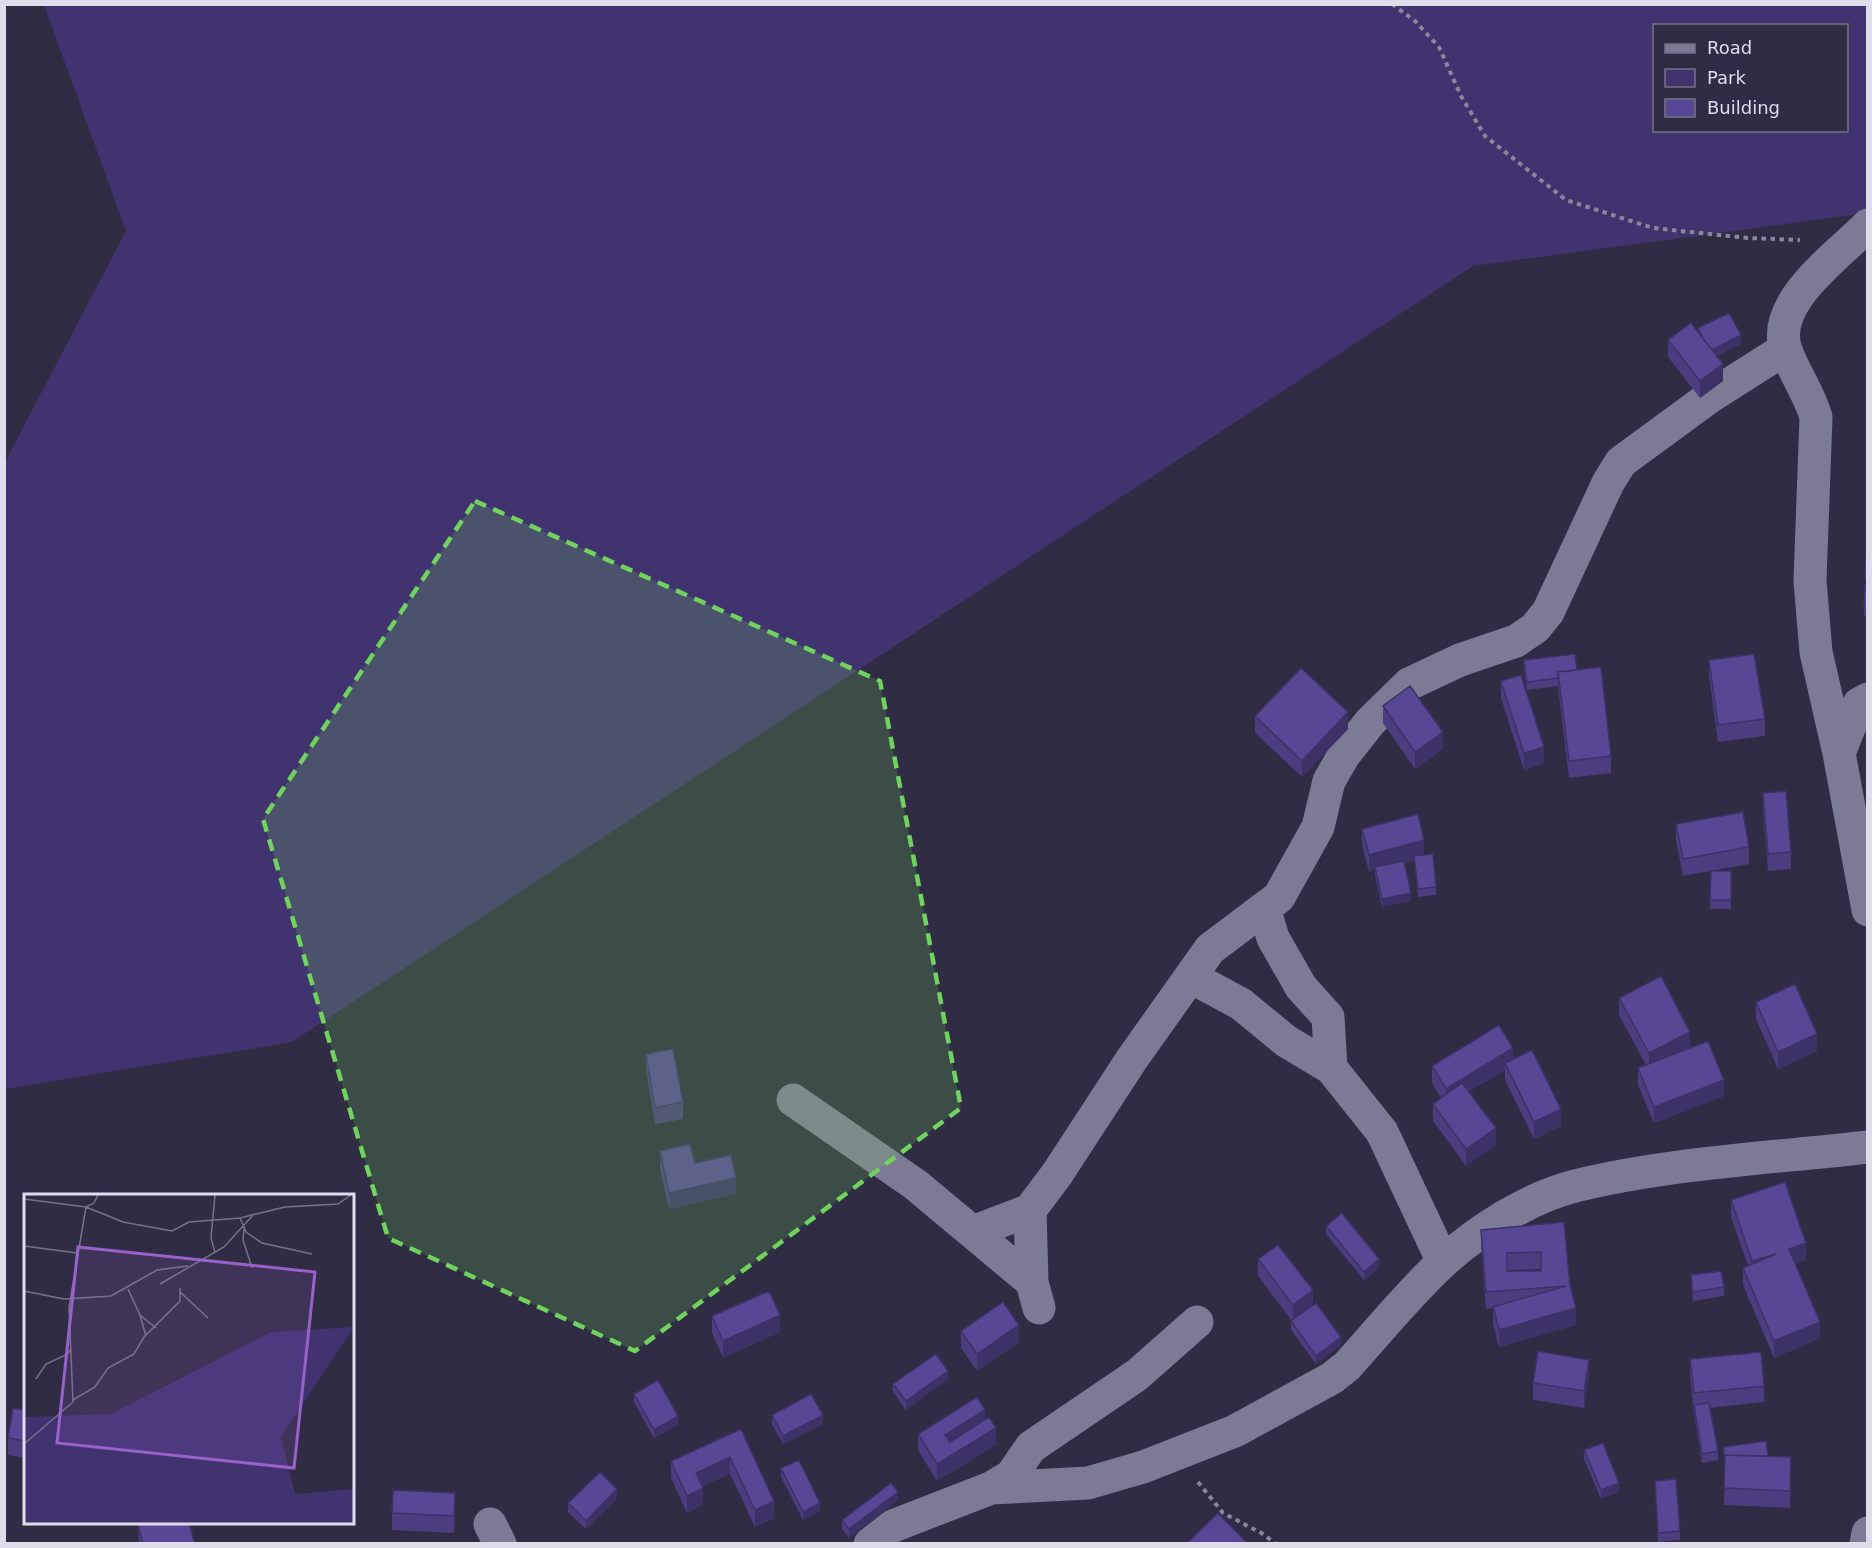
<svg xmlns="http://www.w3.org/2000/svg" width="1872" height="1548" font-family="'DejaVu Sans',sans-serif">
  <style>
    .green { fill: #403370; fill-rule: evenodd }
    .lines { fill: none; stroke-linecap: round; stroke-linejoin: round }
    .path { stroke: #89879a; stroke-width: 4; stroke-dasharray: 4.5 4.5; stroke-linecap: butt }
    .minor { stroke: #7d7a95; stroke-width: 33 }
    .wall { fill: #4b3d7f; fill-rule: evenodd }
    .shaded-wall { fill: #3d3268 }
    .building { fill: #574794; stroke: #3d3268; stroke-width: 1.5; fill-rule: evenodd }
    .marked { fill: #71d35e; fill-opacity: 0.2; stroke: #71d35e; stroke-width: 4.5; stroke-dasharray: 12 8; stroke-linejoin: round }
    .inset-road { fill: none; stroke: #757387; stroke-width: 1.5 }
    .view { fill: #9961cc; fill-opacity: 0.15; stroke: #9961cc; stroke-width: 3 }
    .inset-edge { fill: none; stroke: #dfddec; stroke-width: 3 }
  </style>
  <rect width="100%" height="100%" fill="#2f2c43"/>
  <path class="green" d="M44,5h1823v208l-394,53 -1181,776 -287,47v-627l121,-231zM1654,26h192v104h-192z"/>
  <g class="lines">
    <path class="path" d="M1392,4l23,17 24,26 22,49 24,40 81,64 87,28 95,10 52,2
      M1198,1482l25,31 40,21 13,10"/>
    <path class="minor" d="M1868,225c-29,30 -99,78 -82,125 8,23 23,43 30,67l-6,164 6,71 23,101 29,157
      M1839,753l20,-49 9,-5
      M1264,908l9,30 28,49 27,30 3,51
      M1191,977l50,27 45,37 45,27 51,64 61,130
      M793,1100l123,85 116,97
      M973,1232l57,-22
      M1039,1308l-7,-26 -2,-72 27,-36 75,-115 78,-110 69,-52 39,-70 11,-46 15,-26 26,-33 39,-38 51,-24 56,-19 19,-13 13,-16 60,-129 13,-21 90,-66 74,-47
      M991,1488l97,-5 55,-16 92,-36 97,-53 15,-12c32,-35 61,-72 96,-104 35,-32 85,-64 132,-76 94,-23 197,-28 293,-39
      M490,1524l10,20
      M870,1544l23,-18 98,-38 20,-12 20,-29 106,-72 60,-53
      M1866,1544l2,-11"/>
  </g>
  <path class="wall" d="M1698,328l43,16 -25,12 7,25 -23,17 -32,-41v-17l30,-7z
    M1868,536v44h-3v-17z
    M1868,584v32h-4v-9z
    M1524,660l53,10 34,86v17l-42,5 -11,-92 -31,4 -3,-21z
    M1709,660l56,59v17l-47,6 -9,-65z
    M1501,681l43,82 -20,7 -23,-72z
    M1383,706l60,43 -28,20 -32,-46z
    M1255,716l93,13 -46,48 -47,-44z
    M1763,793l28,59v17l-23,2 -5,-61z
    M1676,824l73,23v17l-66,12 -7,-35z
    M1362,829l62,26 12,32v8l-18,2 -4,-37 -9,2 6,39 -29,6 -7,-32v-5l-6,2 -7,-27z
    M1711,871h20v38h-21z
    M1619,998l71,50 34,48 -70,27 -16,-38v-17l8,-3 -27,-50z
    M1756,1002l61,49 -39,18 -22,-50z
    M646,1054l37,48v17l-28,5 -9,-53z
    M1513,1059l48,67 -27,13 -29,-59v-10l-37,22 28,53 -30,21 -33,-45v-17l8,-6 -9,-15v-17z
    M660,1151l35,12 41,31 -67,15 -9,-41z
    M1731,1200l75,60 -11,3 25,75 -46,20 -31,-73v-17l5,-2 -17,-49z
    M1564,1222l6,63 6,40 -77,22 -6,-23v-16l-7,1 -5,-63v-16zM1541,1269v2h-34v-1z
    M1326,1226l53,42 -15,12 -38,-46z
    M1258,1259l55,46 28,40 -25,19 -25,-34v-9h1l-34,-45z
    M1691,1275l33,12v9l-31,5 -2,-17z
    M712,1316l68,16 -57,26 -11,-25z
    M961,1331l58,11 -42,29 -16,-23z
    M1690,1359l74,27v16l-54,6 8,43v9l-16,3 -8,-49 -4,-38z
    M1589,1376l-5,32 -51,-8v-17z
    M948,1379l-42,31 -13,-18v-8z
    M634,1394l44,31 -24,13 -20,-36z
    M26,1410v48l-18,-3v-17z
    M772,1415l51,9 -40,20 -11,-20z
    M985,1420l11,25 -59,36 -19,-31v-16z
    M741,1429l33,89 -19,9 -25,-53 -28,12 1,19 -16,8 -16,-35v-17z
    M1723,1447l45,9 23,18 -1,34 -66,-3 1,-36z
    M1584,1450l35,42 -18,7 -17,-40z
    M781,1468l39,43 -17,9 -22,-43z
    M1655,1481l25,50v9l-22,2z
    M617,1498l-31,31 -18,-17v-9z
    M898,1500l-49,38 -7,-9v-9z
    M455,1510l-1,23 -62,-3v-17z
    M138,1525l57,19h-56z"/>
  <path class="shaded-wall" d="M1741,335v9l-32,16v-9z
    M1723,364v17l-23,17v-17z
    M1348,712v17l-46,48v-16z
    M1443,732v17l-28,20v-17z
    M1544,747v16l-20,7v-17z
    M1424,840v17l-10,-1v4l-38,10 -1,-3v3l-6,2v-17z
    M1411,893v8l-29,6v-8z
    M1690,1032v17l-41,21v-17z
    M1817,1034v17l-39,18v-17z
    M1513,1048v17l-8,-2v7l-59,35v-16z
    M1724,1080v16l-70,27v-16z
    M1561,1109v17l-27,13v-17z
    M1496,1128v17l-30,21v-17z
    M736,1178v16l-67,15v-16z
    M1806,1243v17l-17,5v-16z
    M1776,1254l-24,24v-17z
    M1379,1259v9l-15,12v-8z
    M1313,1290v17l-20,15v-17z
    M1576,1308v17l-77,22v-17z
    M780,1315v17l-57,26v-17z
    M1820,1322v16l-46,20v-17z
    M1019,1325v17l-42,29v-17z
    M1341,1337v8l-25,19v-8z
    M1589,1360v16l-5,32v-17z
    M948,1371v8l-42,31v-9z
    M985,1410v17l-40,25v-17z
    M823,1415v9l-40,20v-8z
    M678,1416v9l-24,13v-8z
    M996,1428v17l-59,36v-17z
    M730,1457v17l-34,15v-16z
    M1619,1483v9l-18,7v-9z
    M703,1488v17l-16,8v-17z
    M617,1489v9l-31,31v-8z
    M898,1492v8l-49,38v-9z
    M455,1493v17l-1,23v-17z
    M774,1501v17l-19,9v-17z
    M820,1503v8l-17,9v-8z"/>
  <path class="building" d="M1729,313l12,22 -29,15 -8,-10 -6,-12z
    M1691,323l32,41 -23,17 -32,-41z
    M1868,536v27h-3z
    M1865,584h3v23h-4z
    M1575,654l2,16 -19,2v6l-31,4 -3,-22z
    M1754,654l11,65 -47,6 -9,-65z
    M1601,667l10,89 -42,5 -11,-89z
    M1301,668l47,44 -46,49 -47,-45z
    M1521,675l23,72 -20,6 -23,-72z
    M1410,686l33,46 -28,20 -32,-46z
    M1786,791l5,61 -23,2 -5,-61z
    M1743,812l6,35 -66,12 -7,-35z
    M1418,814l6,26 -55,15 -7,-26z
    M1433,854l3,33 -18,2 -4,-33z
    M1404,861l7,32 -29,6 -7,-32z
    M1711,871h20v29h-21z
    M1661,976l29,56 -41,21 -30,-55z
    M1795,984l22,50 -39,18 -22,-50z
    M1499,1025l14,23 -67,41 -14,-23z
    M1708,1041l16,39 -70,27 -16,-39z
    M673,1049l10,53 -28,6 -9,-54z
    M1532,1050l29,59 -27,13 -29,-59z
    M1462,1083l34,45 -30,21 -33,-45z
    M690,1144l5,19 36,-8 5,23 -67,15 -9,-42z
    M1785,1182l21,61 -17,6 31,73 -46,19 -31,-73 33,-14 -24,7 -21,-61z
    M1342,1213l37,46 -15,13 -38,-46z
    M1564,1222l6,63 6,23 -77,22 -6,-23 73,-21 -80,6 -5,-62zM1541,1252v19h-34v-18z
    M1278,1245l35,45 -20,15 -35,-46z
    M1721,1271l3,16 -31,5 -2,-17z
    M769,1291l11,24 -57,26 -11,-25z
    M1003,1302l16,23 -42,29 -16,-23z
    M1316,1303l25,34 -25,19 -25,-35z
    M1538,1351l51,9 -5,31 -51,-8z
    M1761,1352l3,34 -70,7 -4,-34z
    M936,1354l12,17 -42,30 -13,-17z
    M658,1380l20,36 -24,14 -20,-36z
    M811,1394l12,21 -40,21 -11,-21z
    M977,1397l8,13 -40,25 5,7 39,-25 7,11 -59,36 -19,-30z
    M1709,1403l9,48 -16,3 -8,-49z
    M13,1408l13,2v31l-18,-3z
    M741,1429l33,72 -19,9 -25,-53 -34,16 7,15 -16,8 -16,-35z
    M1766,1441l2,15 -43,-1v7l-2,-15z
    M1603,1443l16,40 -18,7 -17,-40z
    M1725,1455l66,2 -1,34 -66,-3z
    M799,1460l21,43 -17,9 -22,-44z
    M600,1472l17,17 -31,32 -18,-18z
    M1676,1479l4,52 -22,2 -3,-52z
    M891,1483l7,9 -49,37 -7,-9z
    M393,1490l62,3 -1,23 -62,-3z
    M1218,1513l30,31h-62z
    M146,1522h43l6,22h-52l-5,-19z"/>
  <path class="marked" d="M475,501l405,180 81,427 -326,243 -247,-113 -125,-419z"/>
  <g transform="translate(24 1194)">
    <rect width="330" height="330" fill="#2f2c43"/>
    <path d="M330,133l-73,110 14,57 59,-5v34h-330v-106l87,-3 160,-82z" fill="#403370"/>
    <path class="inset-road" d="M0,5l62,8 8,-4 4,-8M62,13l37,15 49,9 17,-9 51,-4 45,-11 53,-3 13,-9M216,24l6,14 16,11 50,11M220,35l-1,11 9,28M0,52l53,7M191,58l-4,-14 4,-43M136,90l64,-37 30,-33M104,95l12,26 16,13M0,97l40,8 47,-3 46,-26 31,-4M156,98l28,26M116,121l6,21M12,185l10,-15 22,-10 3,-6M49,206l22,-13 13,-19 26,-14 10,-17 36,-36v-13M0,250l49,-42 -4,-95 17,-100"/>
    <path class="view" d="M54,53l237,25 -21,196 -237,-25z"/>
    <rect width="330" height="330" class="inset-edge"/>
  </g>
  <rect width="1872" height="1548" fill="none" stroke="#dfddec" stroke-width="12"/>
  <rect x="1653" y="24" width="195" height="108" fill="#2f2c43" stroke="#757387" stroke-width="1.5"/>
  <rect x="1665" y="44" width="30" height="9" fill="#7d7a95" stroke="#757387" stroke-width="1.5"/>
  <text x="1707" y="54" font-size="18" fill="#dfddec">Road</text>
  <rect x="1665" y="69" width="30" height="18" fill="#403370" stroke="#757387" stroke-width="1.5"/>
  <text x="1707" y="84" font-size="18" fill="#dfddec">Park</text>
  <rect x="1665" y="99" width="30" height="18" fill="#574794" stroke="#757387" stroke-width="1.5"/>
  <text x="1707" y="114" font-size="18" fill="#dfddec">Building</text>
</svg>
